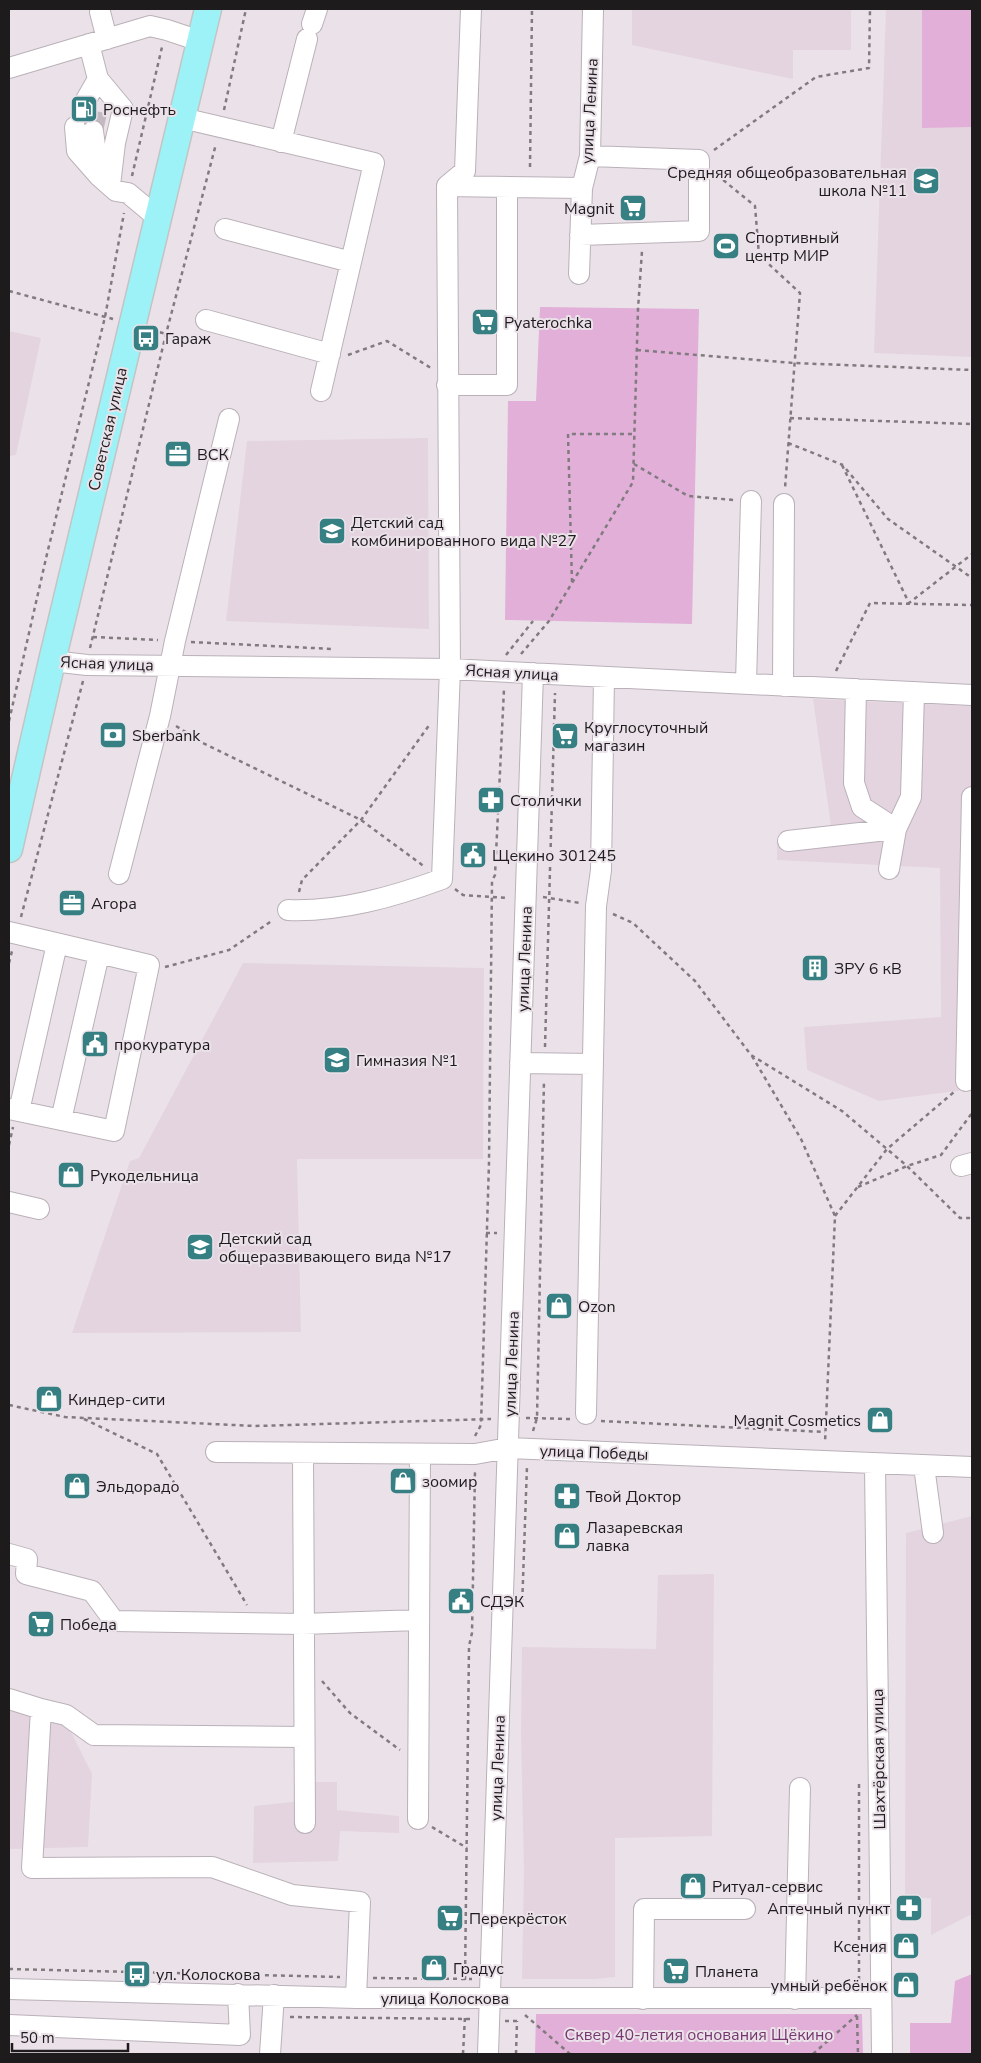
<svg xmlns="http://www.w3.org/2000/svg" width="981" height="2063" font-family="'Nunito Sans',sans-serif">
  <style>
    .built { fill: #e4d4e0 }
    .green { fill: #e1afd8 }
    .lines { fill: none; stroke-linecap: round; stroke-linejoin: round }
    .minor-tunnel { stroke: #c2bac0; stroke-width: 20; stroke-dasharray: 20 10; stroke-linecap: butt }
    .minor-casing { stroke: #bab1b8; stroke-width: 22 }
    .major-casing { stroke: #c4c4c4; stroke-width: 29 }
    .path { stroke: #817b7f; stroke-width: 2.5; stroke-dasharray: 4 4; stroke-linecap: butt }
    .minor { stroke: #fff; stroke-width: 20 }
    .major { stroke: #9df2f7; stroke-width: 26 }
    .labels { text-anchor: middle; stroke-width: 4; stroke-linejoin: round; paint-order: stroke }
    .poi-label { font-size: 16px; fill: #1e1b1d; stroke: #ebe2e9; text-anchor: start }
    .street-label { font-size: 16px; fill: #1e1b1d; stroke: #ebe2e9 }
    .park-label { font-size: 16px; fill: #76376e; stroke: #ebe2e9 }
  </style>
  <rect width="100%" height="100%" fill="#ebe2e9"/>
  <path class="built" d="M632,9h219v41h-58v29l-161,-34z
    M886,9h86v348l-98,-4z
    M9,331l32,7 -25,117 -7,1z
    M428,438l1,191 -203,-8 21,-180z
    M813,699l159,7v383l-93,12 -72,-31 -3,-43 137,-10 -1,-149 -163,-8v-21l55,-6z
    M243,963l241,5 -1,191h-186l4,173 -229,1 58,-172 9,-3z
    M972,1516v398l-41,21v-37h-26l1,-365z
    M714,1574l-2,262 -97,2v139l-20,2h-73l2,-108 -3,-137 1,-87 134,2 2,-74z
    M10,1709l53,7 29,58 -4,73 -79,2z
    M312,1782h25v28l62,6v17l-59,-2 -2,30 -85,2 1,-57 57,-6z"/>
  <path class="green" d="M922,9h50v118l-50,1z
    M540,307l159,2 -7,315 -187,-4 3,-219h28z
    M972,1974v80h-62v-31h41l4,-42z
    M536,2014h326l1,40h-328z"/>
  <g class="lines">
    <path class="minor-tunnel" d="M93,131l5,-23"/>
    <g class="minor-casing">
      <path id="minor" d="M100,12l7,27
        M312,24l5,-15
        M9,68l141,-42 17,4 33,11
        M98,79l25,30 -8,34 -5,42
        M83,105l15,-26 -9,-35
        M182,118l192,45 -53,228
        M75,127l2,24 22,25 17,15 12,2 30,25
        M93,131l6,45
        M281,142l26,-103
        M447,186l18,-15 6,-162
        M447,186l135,2
        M225,229l126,33
        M580,235l119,-4v-71l-109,-4
        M579,274l3,-86 8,-32 3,-147
        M206,320l124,34
        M447,385h60v-198
        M52,661l35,4 363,4 522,26
        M746,683l5,-182
        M783,686l1,-182
        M788,841l108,-12 -34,-22 -8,-24 2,-94
        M889,869l7,-40 15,-32 3,-105
        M119,874l41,-158 15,-75 54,-222
        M288,910c52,2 105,-13 154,-31l8,-210 -3,-483
        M9,932l140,33 -35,166 -105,-22
        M520,1063l73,1
        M966,1081l6,-284
        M19,1111l38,-167
        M61,1120l38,-166
        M961,1166l11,-3
        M9,1202l30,7
        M586,1414l10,-508 5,-36 3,-193
        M216,1452l259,2 33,-6 464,19
        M303,1454l2,369
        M875,1464l7,590
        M924,1466l9,67
        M9,1554l18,5 -1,15 66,17 22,30 189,3 116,-4
        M9,1699l32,10
        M304,1737l-210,-2 -28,-20 -25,-6 -9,159 180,-1 80,28 68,7 -4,96
        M418,1819l2,-365
        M9,1989l347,9h525
        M643,1999l1,-90h101
        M795,1999l5,-211
        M9,2025l231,10 -2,-41
        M270,2054l4,-59
        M488,2054l45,-1381"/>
    </g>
    <g class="major-casing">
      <path id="major" d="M9,849l43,-188 156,-652"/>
    </g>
    <path class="path" d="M224,110l22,-101
      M714,150l102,-73 53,-9 1,-59
      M530,167l2,-158
      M717,175l38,31 4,49 41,38 -15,195
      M132,176l30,-129
      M9,291l104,28
      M152,330l14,4
      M637,350l157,13 178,7
      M348,355l39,-14 44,27
      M790,418l182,6
      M788,443l55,22
      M634,464l54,32 46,4
      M842,465l67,138 63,-49
      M846,469l42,50 84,59
      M572,582l-4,-148h66
      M93,637l65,3
      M191,642l142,7
      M90,648l76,-314 50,-190
      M521,654l28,-33 84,-139 5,-173 4,-58
      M506,655l27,-34
      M836,671l34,-68 102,2
      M9,721l38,-167 58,-237 19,-104
      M176,726l27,17 158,77 64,47
      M455,889l8,6 45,3
      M299,892l3,-12 59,-60 69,-96
      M543,897l37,6
      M613,914l20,9 62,58 56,74 91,56 65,55 53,52h12
      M21,917l62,-236
      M9,963l3,-12
      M165,967l64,-17 44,-30
      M545,1047l10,-354
      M752,1056l49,83 34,77 -10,227
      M9,1145l4,-18
      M858,1187l49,-21 34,-11 31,-42
      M835,1216l52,-67 67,-57
      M486,1233h11
      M9,1405l56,12 190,9 236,-7
      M526,1418l45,1
      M84,1419l73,35 90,151
      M601,1421l224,11
      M533,1431l4,-13 7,-338
      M475,1436l6,-11 8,-263 3,-281 3,-6 9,-186
      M522,1608l5,-142
      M322,1681l28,32 50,37
      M432,1827l35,21
      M9,1969l331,8
      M373,1978l99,1
      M465,1980l4,-334 3,-13 3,-162
      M859,1980v-199
      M525,2015l45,39
      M857,2016l1,38
      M290,2017l182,2
      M505,2021h12
      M463,2054l2,-38
      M516,2054l1,-33
      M813,2054l44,-39"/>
    <use href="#minor" class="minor"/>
    <use href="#major" class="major"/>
  </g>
  <defs>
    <g id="fuel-square" transform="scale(1.4375)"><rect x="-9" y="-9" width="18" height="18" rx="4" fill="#367f83" stroke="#ebe2e9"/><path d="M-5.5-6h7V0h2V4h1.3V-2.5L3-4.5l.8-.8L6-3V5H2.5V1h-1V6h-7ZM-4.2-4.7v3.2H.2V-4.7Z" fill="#fff"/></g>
    <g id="school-square" transform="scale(1.4375)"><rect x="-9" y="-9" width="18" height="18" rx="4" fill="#367f83" stroke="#ebe2e9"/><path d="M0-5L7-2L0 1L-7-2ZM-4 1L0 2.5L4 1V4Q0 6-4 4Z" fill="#fff"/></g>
    <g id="supermarket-square" transform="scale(1.4375)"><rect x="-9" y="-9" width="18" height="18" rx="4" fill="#367f83" stroke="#ebe2e9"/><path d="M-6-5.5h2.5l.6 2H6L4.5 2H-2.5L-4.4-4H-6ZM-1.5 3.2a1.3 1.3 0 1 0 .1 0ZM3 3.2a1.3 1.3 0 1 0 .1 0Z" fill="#fff"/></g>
    <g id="stadium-square" transform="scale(1.4375)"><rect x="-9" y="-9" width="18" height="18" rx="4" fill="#367f83" stroke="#ebe2e9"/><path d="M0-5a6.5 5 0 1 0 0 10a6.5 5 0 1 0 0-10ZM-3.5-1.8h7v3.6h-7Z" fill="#fff"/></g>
    <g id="bus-square" transform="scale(1.4375)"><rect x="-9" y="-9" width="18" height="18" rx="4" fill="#367f83" stroke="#ebe2e9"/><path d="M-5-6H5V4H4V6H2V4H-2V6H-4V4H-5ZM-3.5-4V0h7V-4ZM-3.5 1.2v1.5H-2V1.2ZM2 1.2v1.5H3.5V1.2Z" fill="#fff"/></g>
    <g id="office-square" transform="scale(1.4375)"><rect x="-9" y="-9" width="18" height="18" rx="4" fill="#367f83" stroke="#ebe2e9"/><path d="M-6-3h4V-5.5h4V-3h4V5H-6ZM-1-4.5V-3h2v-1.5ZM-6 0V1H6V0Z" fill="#fff"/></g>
    <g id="bank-square" transform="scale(1.4375)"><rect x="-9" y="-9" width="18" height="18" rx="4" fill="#367f83" stroke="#ebe2e9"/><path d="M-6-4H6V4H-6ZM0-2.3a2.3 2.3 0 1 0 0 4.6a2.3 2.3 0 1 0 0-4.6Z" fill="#fff"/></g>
    <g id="pharmacy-square" transform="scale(1.4375)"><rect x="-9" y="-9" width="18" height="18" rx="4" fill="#367f83" stroke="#ebe2e9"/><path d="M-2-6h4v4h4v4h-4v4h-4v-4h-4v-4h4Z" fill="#fff"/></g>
    <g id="civic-square" transform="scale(1.4375)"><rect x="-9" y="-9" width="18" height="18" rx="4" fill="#367f83" stroke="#ebe2e9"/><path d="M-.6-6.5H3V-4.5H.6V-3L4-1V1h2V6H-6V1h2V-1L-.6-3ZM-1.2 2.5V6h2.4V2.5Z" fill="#fff"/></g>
    <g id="building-square" transform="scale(1.4375)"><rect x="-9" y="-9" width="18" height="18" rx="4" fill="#367f83" stroke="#ebe2e9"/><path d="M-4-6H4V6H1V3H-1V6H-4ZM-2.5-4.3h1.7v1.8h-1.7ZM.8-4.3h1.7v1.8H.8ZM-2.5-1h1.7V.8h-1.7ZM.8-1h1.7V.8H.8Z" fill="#fff"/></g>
    <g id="shop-square" transform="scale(1.4375)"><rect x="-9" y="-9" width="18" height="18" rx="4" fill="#367f83" stroke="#ebe2e9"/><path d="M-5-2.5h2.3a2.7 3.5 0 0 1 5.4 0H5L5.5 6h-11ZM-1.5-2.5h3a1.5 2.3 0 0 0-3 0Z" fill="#fff"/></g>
  </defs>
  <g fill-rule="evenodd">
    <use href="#fuel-square" x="84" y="109"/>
    <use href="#school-square" x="926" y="181"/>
    <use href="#supermarket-square" x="633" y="208"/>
    <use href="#stadium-square" x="726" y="246"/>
    <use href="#supermarket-square" x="485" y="322"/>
    <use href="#bus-square" x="146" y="338"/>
    <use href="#office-square" x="178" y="454"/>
    <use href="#school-square" x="332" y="531"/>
    <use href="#bank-square" x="113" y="735"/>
    <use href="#supermarket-square" x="565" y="736"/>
    <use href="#pharmacy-square" x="491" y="800"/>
    <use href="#civic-square" x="473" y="855"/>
    <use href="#office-square" x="72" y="903"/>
    <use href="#building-square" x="815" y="968"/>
    <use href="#civic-square" x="95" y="1044"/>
    <use href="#school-square" x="337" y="1060"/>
    <use href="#shop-square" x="71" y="1175"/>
    <use href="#school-square" x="200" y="1247"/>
    <use href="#shop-square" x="559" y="1306"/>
    <use href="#shop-square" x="49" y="1399"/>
    <use href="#shop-square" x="880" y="1420"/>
    <use href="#shop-square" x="403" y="1481"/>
    <use href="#shop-square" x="77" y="1486"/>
    <use href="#pharmacy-square" x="567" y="1496"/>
    <use href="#shop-square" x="567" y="1536"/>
    <use href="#civic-square" x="461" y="1601"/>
    <use href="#supermarket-square" x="41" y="1624"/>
    <use href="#shop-square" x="693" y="1886"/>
    <use href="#pharmacy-square" x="909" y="1908"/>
    <use href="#supermarket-square" x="450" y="1918"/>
    <use href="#shop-square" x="906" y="1946"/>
    <use href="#shop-square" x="434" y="1968"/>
    <use href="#supermarket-square" x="676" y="1971"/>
    <use href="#bus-square" x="137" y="1974"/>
    <use href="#shop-square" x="906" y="1985"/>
  </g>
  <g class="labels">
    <g class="poi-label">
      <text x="103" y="115">Роснефть</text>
      <text x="907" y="178" text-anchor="end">Средняя общеобразовательная<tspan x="907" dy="18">школа №11</tspan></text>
      <text x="614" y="214" text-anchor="end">Magnit</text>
      <text x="745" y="243">Спортивный<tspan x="745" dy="18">центр МИР</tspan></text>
      <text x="504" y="328">Pyaterochka</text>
      <text x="165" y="344">Гараж</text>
      <text x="197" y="460">ВСК</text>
      <text x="351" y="528">Детский сад<tspan x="351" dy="18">комбинированного вида №27</tspan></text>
      <text x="584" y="733">Круглосуточный<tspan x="584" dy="18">магазин</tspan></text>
      <text x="132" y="741">Sberbank</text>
      <text x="510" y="806">Столички</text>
      <text x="492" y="861">Щекино 301245</text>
      <text x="91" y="909">Агора</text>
      <text x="834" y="974">ЗРУ 6 кВ</text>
      <text x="114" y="1050">прокуратура</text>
      <text x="356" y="1066">Гимназия №1</text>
      <text x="90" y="1181">Рукодельница</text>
      <text x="219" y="1244">Детский сад<tspan x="219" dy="18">общеразвивающего вида №17</tspan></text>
      <text x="578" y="1312">Ozon</text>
      <text x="68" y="1405">Киндер-сити</text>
      <text x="861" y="1426" text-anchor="end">Magnit Cosmetics</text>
      <text x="422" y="1487">зоомир</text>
      <text x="96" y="1492">Эльдорадо</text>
      <text x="586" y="1502">Твой Доктор</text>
      <text x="586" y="1533">Лазаревская<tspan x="586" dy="18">лавка</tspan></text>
      <text x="480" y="1607">СДЭК</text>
      <text x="60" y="1630">Победа</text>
      <text x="712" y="1892">Ритуал-сервис</text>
      <text x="890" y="1914" text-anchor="end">Аптечный пункт</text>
      <text x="469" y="1924">Перекрёсток</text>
      <text x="887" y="1952" text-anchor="end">Ксения</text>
      <text x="453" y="1974">Градус</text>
      <text x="695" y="1977">Планета</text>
      <text x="156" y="1980">ул. Колоскова</text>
      <text x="887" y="1991" text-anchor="end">умный ребёнок</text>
    </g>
    <g class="street-label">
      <text transform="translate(589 111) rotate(-87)" y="6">улица Ленина</text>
      <text transform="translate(107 429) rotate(-77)" y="6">Советская улица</text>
      <text transform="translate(107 663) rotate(2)" y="6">Ясная улица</text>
      <text transform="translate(512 672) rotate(3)" y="6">Ясная улица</text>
      <text transform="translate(524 959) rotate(-88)" y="6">улица Ленина</text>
      <text transform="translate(511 1364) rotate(-88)" y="6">улица Ленина</text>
      <text transform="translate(594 1452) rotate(2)" y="6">улица Победы</text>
      <text transform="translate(878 1759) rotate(-91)" y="6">Шахтёрская улица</text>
      <text transform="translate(497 1768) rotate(-88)" y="6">улица Ленина</text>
      <text x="445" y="2004">улица Колоскова</text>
    </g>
    <g class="park-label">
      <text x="699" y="2040">Сквер 40-летия основания Щёкино</text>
    </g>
  </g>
  <rect width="981" height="2063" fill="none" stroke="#1e1b1d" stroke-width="20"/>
  <path d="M12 2043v8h116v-8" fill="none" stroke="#1e1b1d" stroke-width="2.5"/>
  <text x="20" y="2043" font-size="15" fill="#1e1b1d" stroke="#ebe2e9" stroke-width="4" paint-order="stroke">50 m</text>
</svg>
